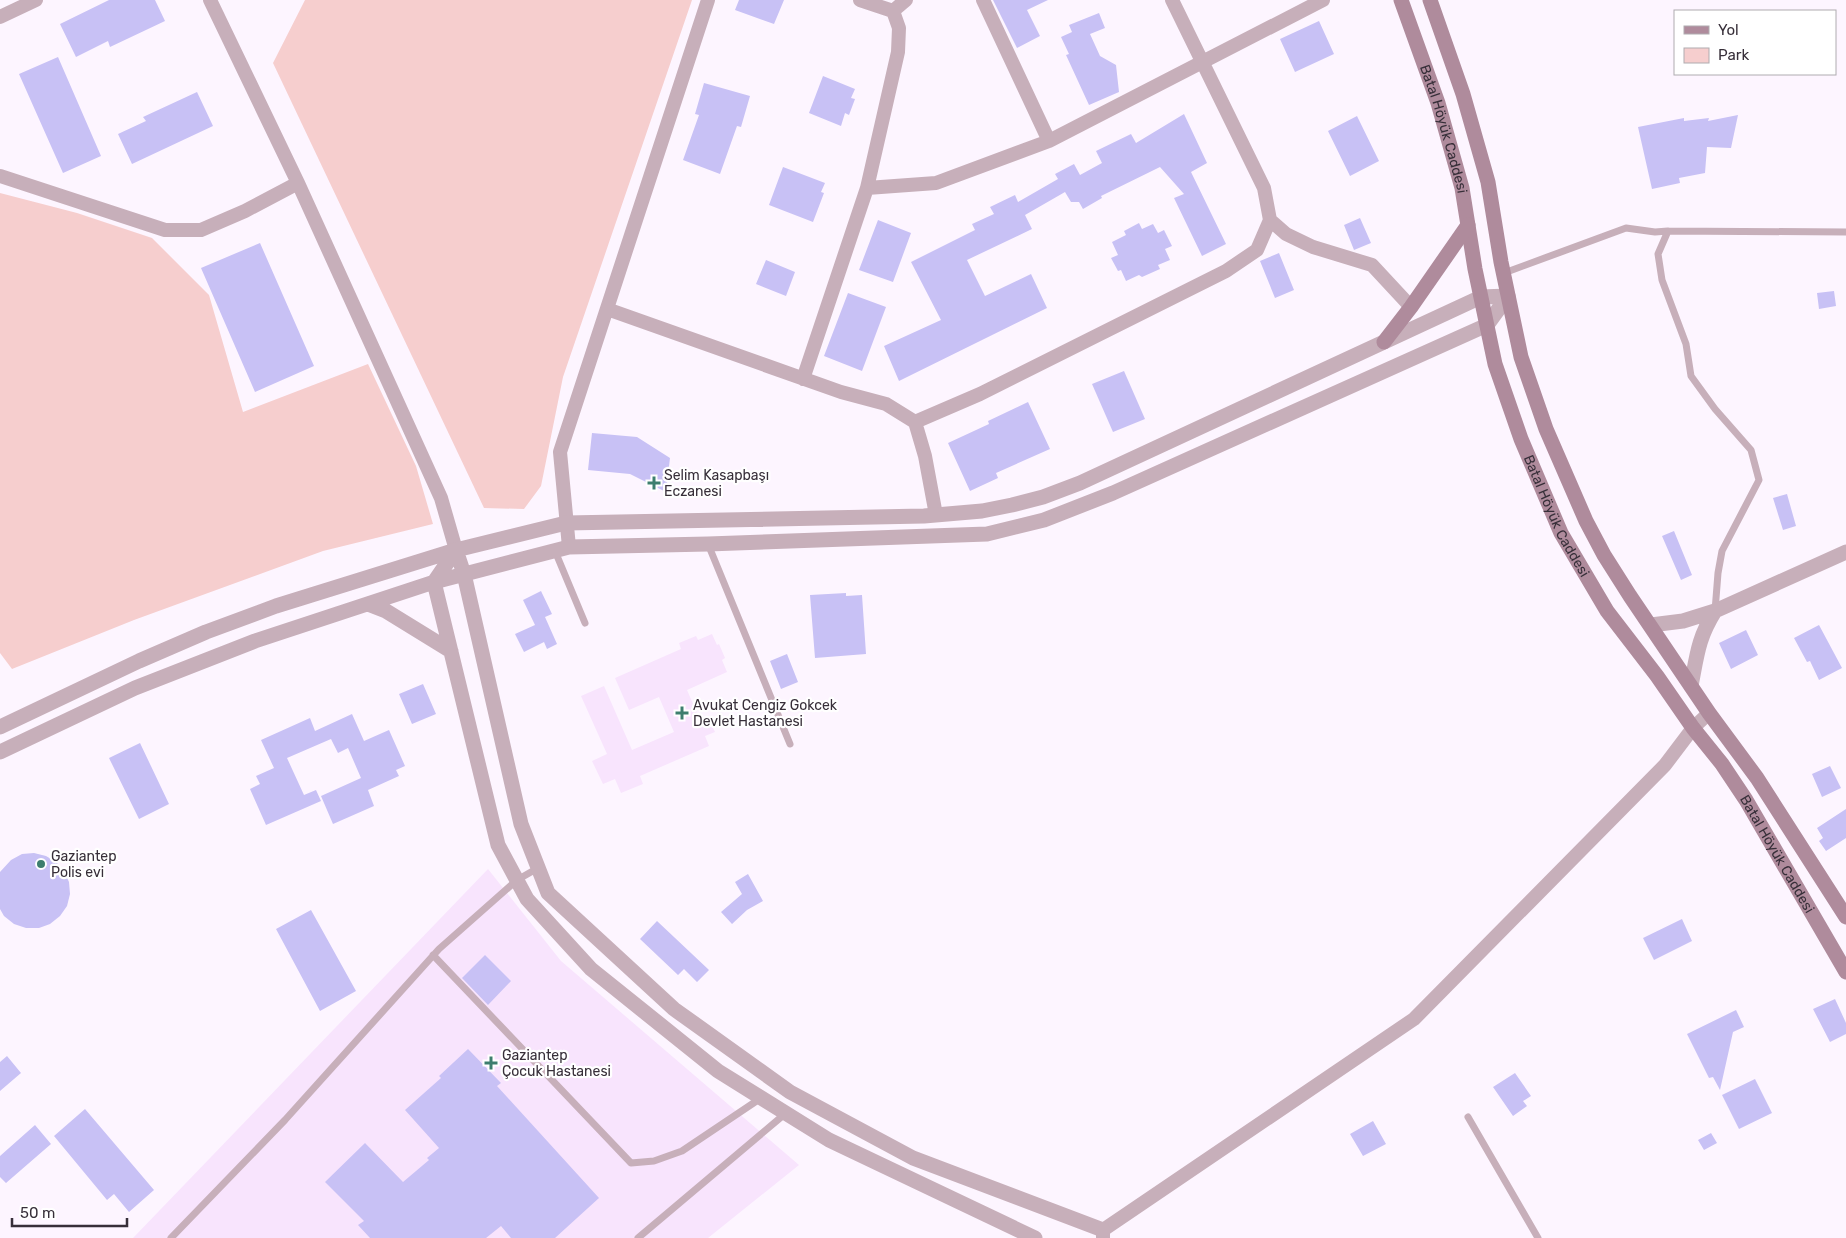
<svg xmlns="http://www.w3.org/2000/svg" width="1846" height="1238" font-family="Rubik,sans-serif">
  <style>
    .built { fill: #f8e4fd }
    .green { fill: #f6cece }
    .building { fill: #c8c1f5 }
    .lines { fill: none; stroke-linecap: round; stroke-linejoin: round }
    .service { stroke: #c7afba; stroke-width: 7 }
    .minor { stroke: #c7afba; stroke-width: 14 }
    .tertiary { stroke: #c7afba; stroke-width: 15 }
    .secondary { stroke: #af8b9c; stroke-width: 15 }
    .poi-dot { fill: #3d7e6e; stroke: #fff; stroke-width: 2 }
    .labels { text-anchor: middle; stroke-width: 4.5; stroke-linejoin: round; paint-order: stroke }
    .street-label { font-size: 14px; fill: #372f39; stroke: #fff }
    .poi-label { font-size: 14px; fill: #372f39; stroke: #fff; text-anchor: start }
  </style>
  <rect width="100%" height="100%" fill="#fdf5ff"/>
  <path class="built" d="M712,634l5,11 2,-1 6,14 -3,2 5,12 -40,18 13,30 8,-3 7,15 -10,4 4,10 -69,30 3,8 -22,9 -6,-14 -12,5 -11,-23 15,-7 -26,-58 23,-10 28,64 42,-18 -15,-35 -30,13 -14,-32 66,-29 -2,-6 17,-7 2,4z
    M488,869l73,92 238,204 -91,73h-575z"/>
  <path class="green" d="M305,0h387l-129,377 -22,109 -17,23 -40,-1 -211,-445z
    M0,193l77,20 75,25 57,57 34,117 125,-48 48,102 17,58 -110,27 -189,69 -122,49 -12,-16z"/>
  <path class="building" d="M109,0h46l10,21 -55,26 -2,-6 -32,16 -16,-33z
    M739,0h45l-10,24 -39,-14z
    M993,0h55l-21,10 13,26 -23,12z
    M1099,13l6,15 -15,6 10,22 16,9 3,27 -30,13 -23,-50 3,-1 -8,-17 11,-5 -3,-7z
    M1319,21l15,33 -39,18 -15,-33z
    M58,57l43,99 -38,17 -44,-99z
    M823,76l32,13 -4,9 4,1 -6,16 -4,-2 -4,13 -32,-13z
    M704,83l46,13 -9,31 -4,-1 -17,48 -37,-14 16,-45 -4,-1z
    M197,92l16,34 -81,38 -14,-30 28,-13 -3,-4z
    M1184,114l23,49 -16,9 35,72 -24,12 -28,-58 10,-4 -24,-27 -59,29 1,2 -19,11 -4,-7h-8l-6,-10 -40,23 7,14 -65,31 18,36 46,-22 16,34 -148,73 -15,-35 57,-26 -30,-58 64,-32 -3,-6 22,-10 -4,-7 25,-12 3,7 40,-23 -3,-5 19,-10 6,11 22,-12 -6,-12 35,-17 5,9z
    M1738,115l-7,33 -24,-1 -2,26 -26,5 1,5 -28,6 -14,-62 46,-9v3l25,-3 -1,3z
    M1357,116l22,45 -29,15 -22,-45z
    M783,167l42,16 -4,9 3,1 -11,29 -44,-17z
    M1360,218l11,25 -17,7 -10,-25z
    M878,220l33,13 -18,49 -34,-12z
    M1139,223l3,6 11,-5 5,9 6,-3 8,16 -7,3 5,11 -12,5 2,4 -18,8 -3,-2 -13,6 -5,-11 -3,1 -7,-13 7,-3 -6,-13 14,-7 -2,-4z
    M260,243l54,123 -59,26 -54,-124z
    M1279,253l15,37 -19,8 -15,-37z
    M766,260l29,12 -9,24 -30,-12z
    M1834,291l2,15 -17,3 -2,-16z
    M848,293l38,14 -24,64 -38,-15z
    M1124,371l21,48 -32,13 -21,-48z
    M1028,402l22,47 -54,24 2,5 -28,13 -22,-48 41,-19 -1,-3z
    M592,433l45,4 33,21 -4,34 -36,-18 -42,-4z
    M1787,494l9,32 -13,4 -10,-32z
    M1674,531l18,44 -11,5 -19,-44z
    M541,591l11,23 -7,3 12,27 -10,5 -3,-7 -20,10 -9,-18 20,-9 -12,-25z
    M846,593v3l16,-1 4,59 -51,4 -5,-63z
    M1819,625l23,43 -23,12 -9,-19 -3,1 -13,-24z
    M1746,630l12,25 -27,14 -12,-26z
    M787,654l11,28 -17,7 -11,-28z
    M423,684l13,30 -24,10 -13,-30z
    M352,714l12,27 25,-11 16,36 -9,4 3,6 -31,14 6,16 -41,18 -12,-28 40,-18 -13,-30 -10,5 -7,-14 -44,19 17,37 12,-5 5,11 -55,24 -16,-36 10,-5 -4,-8 18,-8 -13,-28 49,-22 5,13z
    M140,743l29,61 -30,15 -30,-61z
    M1830,766l11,22 -19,9 -10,-23z
    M1846,809v29l-20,13 -7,-10 4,-3 -6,-10z
    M34,853l12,3 10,6 8,9 5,11 1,12 -3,12 -7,10 -10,8 -11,4h-13l-12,-4 -10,-8 -4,-7v-37l11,-12 11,-6z
    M748,874l15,27 -16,9 -15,14 -11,-12 21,-18 -7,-12z
    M311,910l45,81 -36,20 -44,-82z
    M1682,919l10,22 -38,19 -11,-22z
    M657,921l52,49 -12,12 -13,-13 -6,6 -38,-36z
    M485,955l26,26 -23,24 -26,-27z
    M1835,999l11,24v11l-16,8 -17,-33z
    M1736,1010l8,17 -11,5 -13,58 -7,-13 -4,1 -22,-44z
    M468,1049l33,34 -4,3 102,112 -44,40h-44l-10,-12 -15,12h-116l-12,-13 6,-4 -39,-39 40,-39 38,39 26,-22 -2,-2 12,-10 -34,-38 36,-32 -2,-2z
    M7,1056l14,17 -21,18v-29z
    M1515,1073l16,23 -8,5 4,5 -14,10 -20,-29z
    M1755,1079l17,34 -33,16 -17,-34z
    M85,1109l69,81 -25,22 -15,-18 -7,6 -53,-64z
    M1373,1121l13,23 -23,12 -13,-22z
    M35,1125l16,19 -45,39 -6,-6v-21z
    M1711,1133l6,10 -13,7 -6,-10z"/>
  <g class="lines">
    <path class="service" d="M1504,273l122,-45 29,4 13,-1
      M708,544l82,200
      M555,551l30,72
      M1715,611l3,-38 4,-22 37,-71 -8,-30 -36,-41 -24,-33 -5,-32 -24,-64 -4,-26 10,-23 178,1
      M433,955l198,208 23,-2 28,-10 79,-53
      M1468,1117l70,121
      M171,1238l114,-118 154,-171 78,-69 21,-12
      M638,1238l148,-125"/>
    <path class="minor" d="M210,0l88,183 143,315 15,52
      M983,0l66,141
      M1172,0l92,188 6,32 16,14 27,13 59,18 39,42
      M893,11l13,-11
      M0,17l36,-17
      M0,176l165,54h36l44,-19 53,-28
      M867,188l69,-5 113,-42 274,-141
      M607,309l234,83 45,12 29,18 10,34 11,59
      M803,379l64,-191 31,-136 1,-24 -6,-17 -33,-11
      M915,422l65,-28 246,-123 31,-21 13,-30
      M569,547l-9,-95 148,-452
      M1103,1238v-8l311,-211 251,-254 28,-37 16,-15"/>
    <path class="tertiary" d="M456,550l8,24 57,250 27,69 126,116 116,83 123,66 190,72
      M456,550l-22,32 64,263 29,54 64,70 127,102 111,69 206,98
      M368,604l18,7 65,40
      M1651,625l32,-4 32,-10 131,-59
      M1691,686c6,-31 7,-48 24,-75
      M0,727l139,-66 67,-29 70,-26 180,-56 110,-27 358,-7 58,-5 30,-6 31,-8 37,-14 401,-186 27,-1
      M0,752l135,-64 120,-47 179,-59 135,-35 139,-3 279,-10 57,-14 69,-27 374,-168 21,-29"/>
    <g class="secondary">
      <path id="s1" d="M1401,0l37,103 24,85 13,81 20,95 26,75 40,94 46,78 50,65 36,52 29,36 24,36 100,172"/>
      <path d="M1430,0l33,94 25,88 13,80 20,95 25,72 40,92 18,34 26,41 79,117 48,65 89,139"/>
      <path d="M1384,342l27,-35 57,-82"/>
    </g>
  </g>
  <g class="poi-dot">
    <path d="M651.5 475.5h5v5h5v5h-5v5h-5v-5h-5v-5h5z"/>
    <path d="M679.5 705.5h5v5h5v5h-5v5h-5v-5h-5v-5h5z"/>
    <circle cx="41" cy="864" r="5"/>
    <path d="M488.5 1055.5h5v5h5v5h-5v5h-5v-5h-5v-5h5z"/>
  </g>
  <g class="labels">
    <g class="street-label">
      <text dy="5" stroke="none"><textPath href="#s1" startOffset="136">Batal Höyük Caddesi</textPath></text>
      <text dy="5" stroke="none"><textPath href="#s1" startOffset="541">Batal Höyük Caddesi</textPath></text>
      <text dy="5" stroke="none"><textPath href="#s1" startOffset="946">Batal Höyük Caddesi</textPath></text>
    </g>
    <g class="poi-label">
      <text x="664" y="480">Selim Kasapbaşı<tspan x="664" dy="16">Eczanesi</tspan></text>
      <text x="693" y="710">Avukat Cengiz Gokcek<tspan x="693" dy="16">Devlet Hastanesi</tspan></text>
      <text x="51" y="861">Gaziantep<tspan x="51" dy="16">Polis evi</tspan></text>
      <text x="502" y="1060">Gaziantep<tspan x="502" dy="16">Çocuk Hastanesi</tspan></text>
    </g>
  </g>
  <rect x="1674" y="10" width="162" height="65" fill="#ffffff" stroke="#afacb0"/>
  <rect x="1684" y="26" width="25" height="8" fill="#af8b9c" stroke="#afacb0"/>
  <text x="1718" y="35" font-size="15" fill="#372f39">Yol</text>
  <rect x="1684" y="48" width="25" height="15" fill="#f6cece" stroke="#afacb0"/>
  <text x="1718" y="60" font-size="15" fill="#372f39">Park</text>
  <path d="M12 1218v8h115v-8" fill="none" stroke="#372f39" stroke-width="2.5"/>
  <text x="20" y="1218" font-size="15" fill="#372f39" stroke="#ffffff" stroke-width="4" paint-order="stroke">50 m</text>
</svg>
